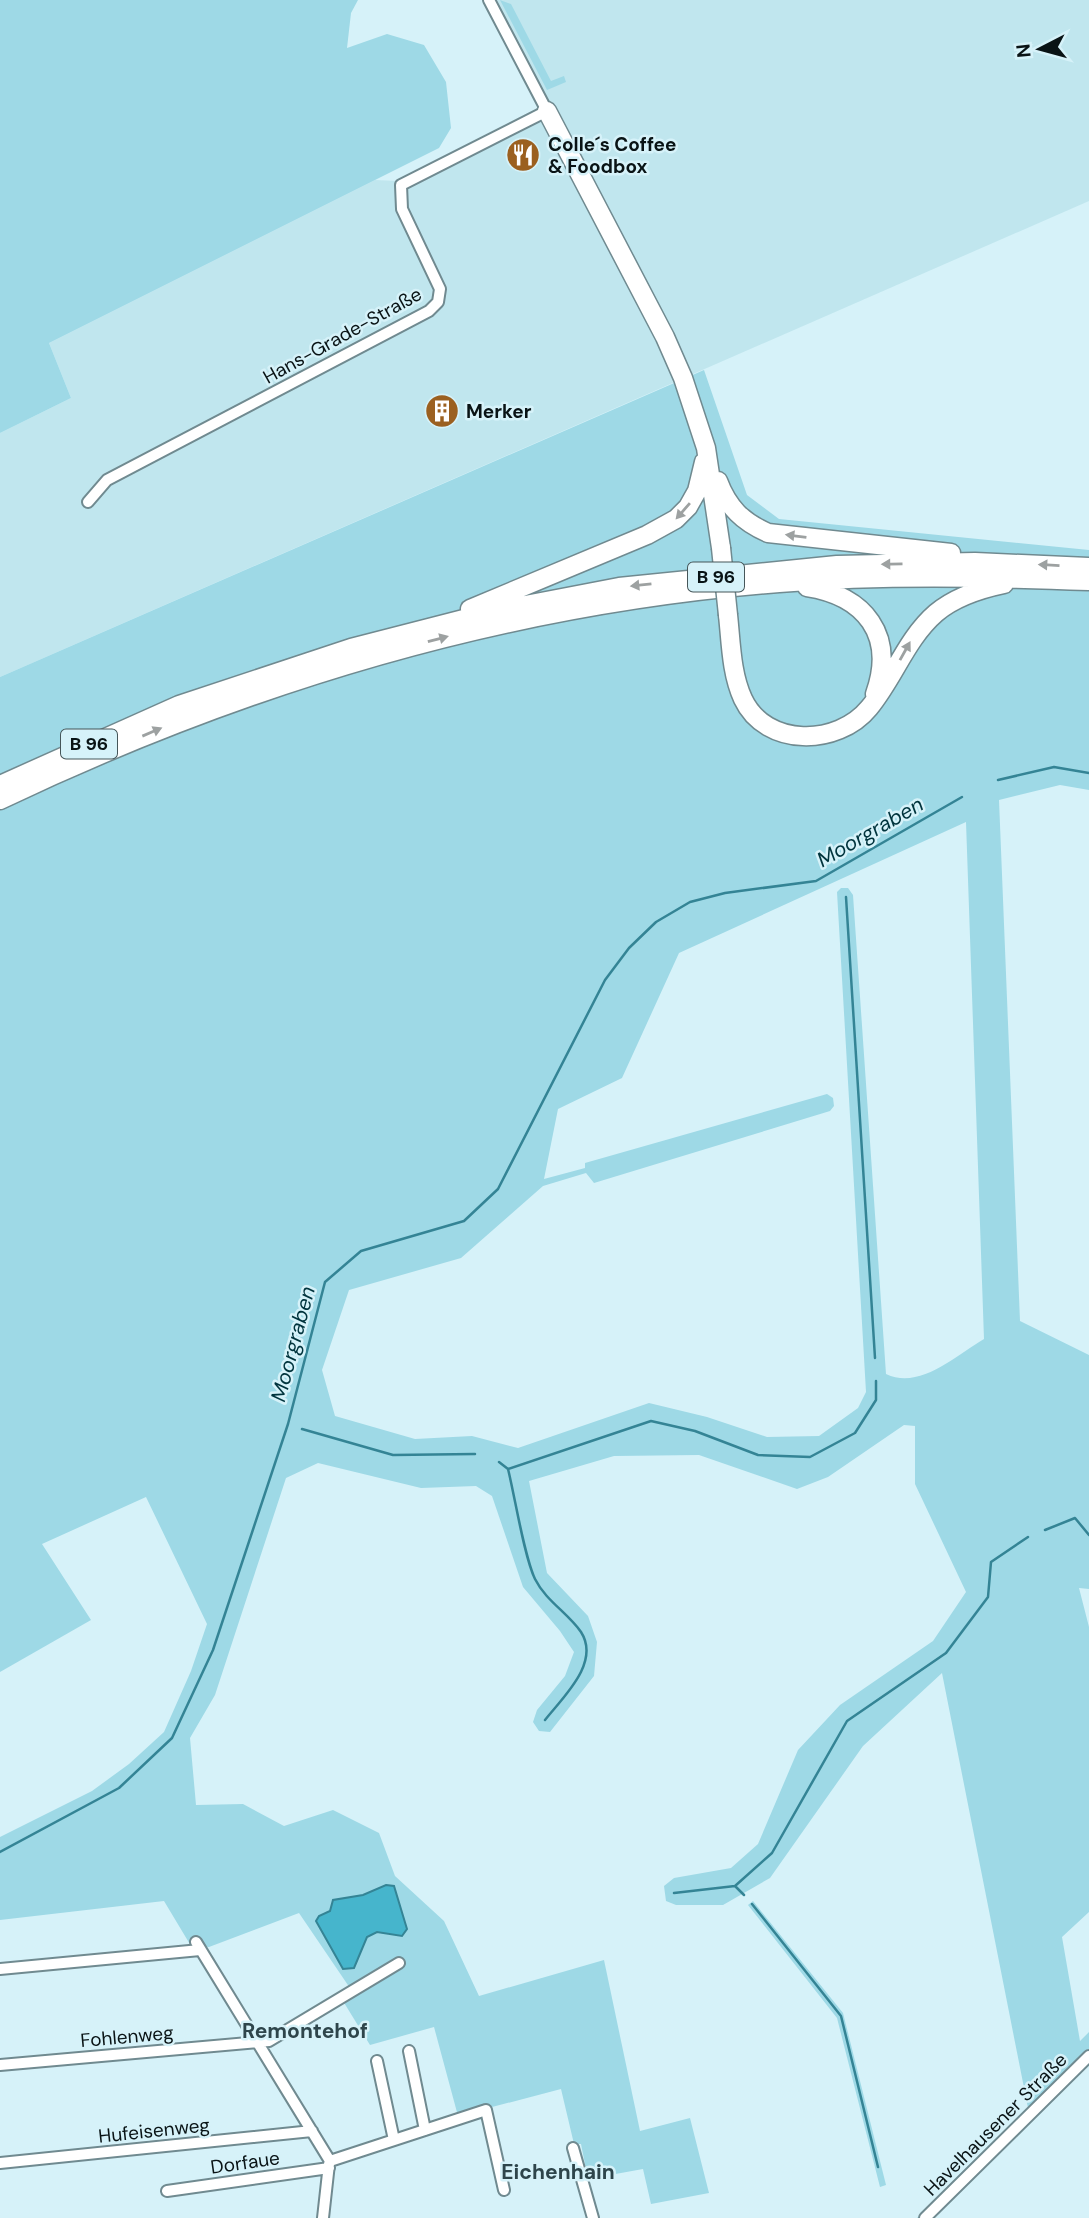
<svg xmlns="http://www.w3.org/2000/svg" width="1089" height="2218" font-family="'DM Sans',sans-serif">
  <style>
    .built { fill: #c0e6ee }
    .green { fill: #9ed9e6; fill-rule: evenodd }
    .water { fill: #46b5cc; stroke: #348495; stroke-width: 2 }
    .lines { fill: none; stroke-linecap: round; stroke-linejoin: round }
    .stream { stroke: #348495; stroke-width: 2.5 }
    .minor-casing { stroke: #708a90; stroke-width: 14 }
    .highway-casing { stroke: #708a90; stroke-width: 21 }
    .minor { stroke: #fff; stroke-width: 10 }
    .highway { stroke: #fff; stroke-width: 18 }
    .highway-bridge-casing { stroke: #708a90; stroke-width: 21; stroke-linecap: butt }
    .highway-bridge { stroke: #fff; stroke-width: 18 }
    .oneway { fill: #9da1a1 }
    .labels { text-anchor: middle; stroke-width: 5; stroke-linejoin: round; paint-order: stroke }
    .shield { fill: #d6f2f9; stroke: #465659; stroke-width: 2 }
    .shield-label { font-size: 18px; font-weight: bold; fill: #091315 }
    .poi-label { font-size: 19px; font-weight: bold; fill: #091315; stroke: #d6f2f9; text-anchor: start }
    .street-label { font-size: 19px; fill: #091315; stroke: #d6f2f9 }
    .water-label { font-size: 21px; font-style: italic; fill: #00343d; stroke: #d6f2f9 }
    .neighbourhood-label { font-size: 21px; font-weight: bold; fill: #2e454b; stroke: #d6f2f9 }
  </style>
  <rect width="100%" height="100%" fill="#d6f2f9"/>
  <path class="built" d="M489,0h600v201l-1089,476v-244l71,-35 -22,-55 326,-163 23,1 149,-69z"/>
  <path class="green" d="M0,0h358l-7,13 -4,35 40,-14 37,11 22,37 5,46 -12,20 -390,195 22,55 -71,35z
    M500,0l11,4 40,77 13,-5 2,6 -19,8z
    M704,370l43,125 32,24 310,31v240l-29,-5 -61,15 21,521 69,34v234l-10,-1 10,39v285l-27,25 18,104 9,-9v28l-155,158h-17l111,-110 -86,-435 -79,73 -93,132 -47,27h-47l-10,-4 -2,-15 10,-8 57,-10 27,-24 40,-94 42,-45 93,-64 33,-49 -51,-108v-58l-11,-1 -76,52 -31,12 -98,-34 -85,1 -85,25 18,92 41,43 9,26 -3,34 -44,56 -11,-1 -6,-9 4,-12 28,-34 9,-24 -14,-21 -37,-44 -31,-91 -16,-10 -55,2 -103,-25 -32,15 -71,217 -25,43 6,67 47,-1 41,22 49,-16 46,23 16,43 49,45 35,75 125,-36 36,171 50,-13 19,75 -58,11 -8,-35 -55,10 -7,-35h-7l-13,-55 -103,27 -24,-89 -64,18 -27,-44 11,-7 -55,-81 -90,34 -18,-1 -27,-45 -164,19v-83l92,-46 37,-27 35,-32 27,-61 16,-47 -61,-127 -104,47 49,76 -91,52v-995zM966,822l18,517c-29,17 -64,51 -98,35l-33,-479 -5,-7h-7l-4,4 29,500 -8,16 -39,28 -52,1 -60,-20 -58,-14 -131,45 -46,-12 -57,3 -80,-23 -13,-46 27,-80 112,-32 82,-72 43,-13 8,10 236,-72 4,-5 -1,-8 -6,-4 -242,69v5l-41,11 14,-70 64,-31 57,-125z
    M753,1901l90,112 43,172 -6,2 -43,-169 -89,-113z"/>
  <path class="water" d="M386,1885l8,1 13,43 -5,7 -25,-4 -10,5 -13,31 -11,1 -27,-48 3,-5 11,-5 3,-11 30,-5z"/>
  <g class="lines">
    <path class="stream" d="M998,780l56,-13 35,6
      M846,897l29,461
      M302,1429l91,26 82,-1
      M499,1462l9,7 143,-48 44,10 63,24 52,2 45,-24 21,-33v-19
      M508,1469c7,28 16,87 27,110 11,22 33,34 46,53 20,31 -19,66 -36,88
      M1045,1530l30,-12 14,17
      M0,1852l119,-64 53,-50 41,-88 75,-226 37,-142 36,-31 103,-30 34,-32 107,-209 24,-32 27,-26 34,-20 35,-9 91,-12 146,-84
      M735,1886l9,9
      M674,1893l61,-7 37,-33 75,-132 99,-68 42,-56 3,-35 37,-25
      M752,1904l89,112 37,151"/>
    <g class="minor-casing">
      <path id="minor" d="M88,502l19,-22 322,-169 9,-9 2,-13 -38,-80 -1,-24 146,-74 -58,-111
        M196,1942l134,219
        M0,1969l200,-19
        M409,2051l16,79
        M377,2061l17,79
        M0,2065l269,-24 130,-78
        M573,2148l20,70
        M330,2161l156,-51 18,80
        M0,2163l312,-32
        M167,2191l162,-23
        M323,2218l6,-54
        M925,2218l164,-162"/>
    </g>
    <g class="highway-casing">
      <path id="highway" d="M547,111l118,226 18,41 23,70 15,100
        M718,481c10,27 25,41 50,52l183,20
        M807,587c58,9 89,48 68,107
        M470,609l177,-74 29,-16 12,-12 9,-16 7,-29
        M728,615c3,27 3,58 15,84 23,49 95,47 126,9 25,-30 37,-69 67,-95 19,-16 44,-24 68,-29
        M0,785l179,-80 172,-57 144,-37 124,-24 218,-22 138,-3 114,5
        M0,800c246,-117 507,-196 779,-217 103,-8 207,-6 310,-2"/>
    </g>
    <use href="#minor" class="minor"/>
    <use href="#highway" class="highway"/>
    <g class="highway-bridge-casing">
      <path id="highway-bridge" d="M721,548l7,67"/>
    </g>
    <use href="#highway-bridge" class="highway-bridge"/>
  </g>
  <defs><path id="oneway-solid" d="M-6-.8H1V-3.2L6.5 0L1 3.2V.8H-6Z" transform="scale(1.75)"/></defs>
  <g class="oneway">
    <use href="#oneway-solid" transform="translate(683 511) rotate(131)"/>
    <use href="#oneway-solid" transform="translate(796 536) rotate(-173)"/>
    <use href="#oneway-solid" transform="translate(892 564) rotate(179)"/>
    <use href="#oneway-solid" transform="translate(1049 565) rotate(-177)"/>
    <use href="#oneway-solid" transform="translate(641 585) rotate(174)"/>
    <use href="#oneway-solid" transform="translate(438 639) rotate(-15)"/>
    <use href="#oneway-solid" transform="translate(905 651) rotate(-61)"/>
    <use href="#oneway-solid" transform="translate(152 732) rotate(-23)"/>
  </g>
  <defs>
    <g id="restaurant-disc" transform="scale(1.75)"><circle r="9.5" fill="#9b6020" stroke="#d6f2f9"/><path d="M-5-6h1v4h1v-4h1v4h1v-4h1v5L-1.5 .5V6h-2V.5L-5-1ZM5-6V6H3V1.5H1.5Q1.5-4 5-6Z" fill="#fff"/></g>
    <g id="building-disc" transform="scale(1.75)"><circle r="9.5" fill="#9b6020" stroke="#d6f2f9"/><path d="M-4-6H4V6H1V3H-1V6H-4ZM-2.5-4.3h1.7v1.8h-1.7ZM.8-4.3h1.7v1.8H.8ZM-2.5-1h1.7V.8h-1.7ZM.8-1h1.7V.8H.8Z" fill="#fff"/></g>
  </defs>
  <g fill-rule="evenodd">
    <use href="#restaurant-disc" x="523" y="155"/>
    <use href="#building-disc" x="442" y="411"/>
  </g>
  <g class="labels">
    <g class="shield">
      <rect x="688" y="562.5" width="56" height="29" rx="5"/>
      <rect x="61" y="729.5" width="56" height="29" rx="5"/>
    </g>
    <g class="shield-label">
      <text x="716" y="583">B 96</text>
      <text x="89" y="750">B 96</text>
    </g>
    <g class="poi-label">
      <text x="548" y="151">Colle´s Coffee<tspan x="548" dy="22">&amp; Foodbox</tspan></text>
      <text x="466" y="418">Merker</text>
    </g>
    <g class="street-label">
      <text transform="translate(342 335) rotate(-29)" y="7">Hans-Grade-Straße</text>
      <text transform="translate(127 2036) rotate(-5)" y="7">Fohlenweg</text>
      <text transform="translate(995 2124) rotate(-45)" y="7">Havelhausener Straße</text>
      <text transform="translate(154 2130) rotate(-6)" y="7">Hufeisenweg</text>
      <text transform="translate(245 2162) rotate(-8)" y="7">Dorfaue</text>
    </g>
    <g class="water-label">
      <text transform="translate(870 832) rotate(-30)" y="7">Moorgraben</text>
      <text transform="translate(293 1344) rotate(-75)" y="7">Moorgraben</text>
    </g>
    <g class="neighbourhood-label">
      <text x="305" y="2038">Remontehof</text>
      <text x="558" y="2179">Eichenhain</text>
    </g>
  </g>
  <g transform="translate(1040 49) rotate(264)" stroke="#d6f2f9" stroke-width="5" paint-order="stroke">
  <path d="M0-5L12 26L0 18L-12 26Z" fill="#091315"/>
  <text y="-10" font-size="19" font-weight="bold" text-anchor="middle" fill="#091315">N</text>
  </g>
</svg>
